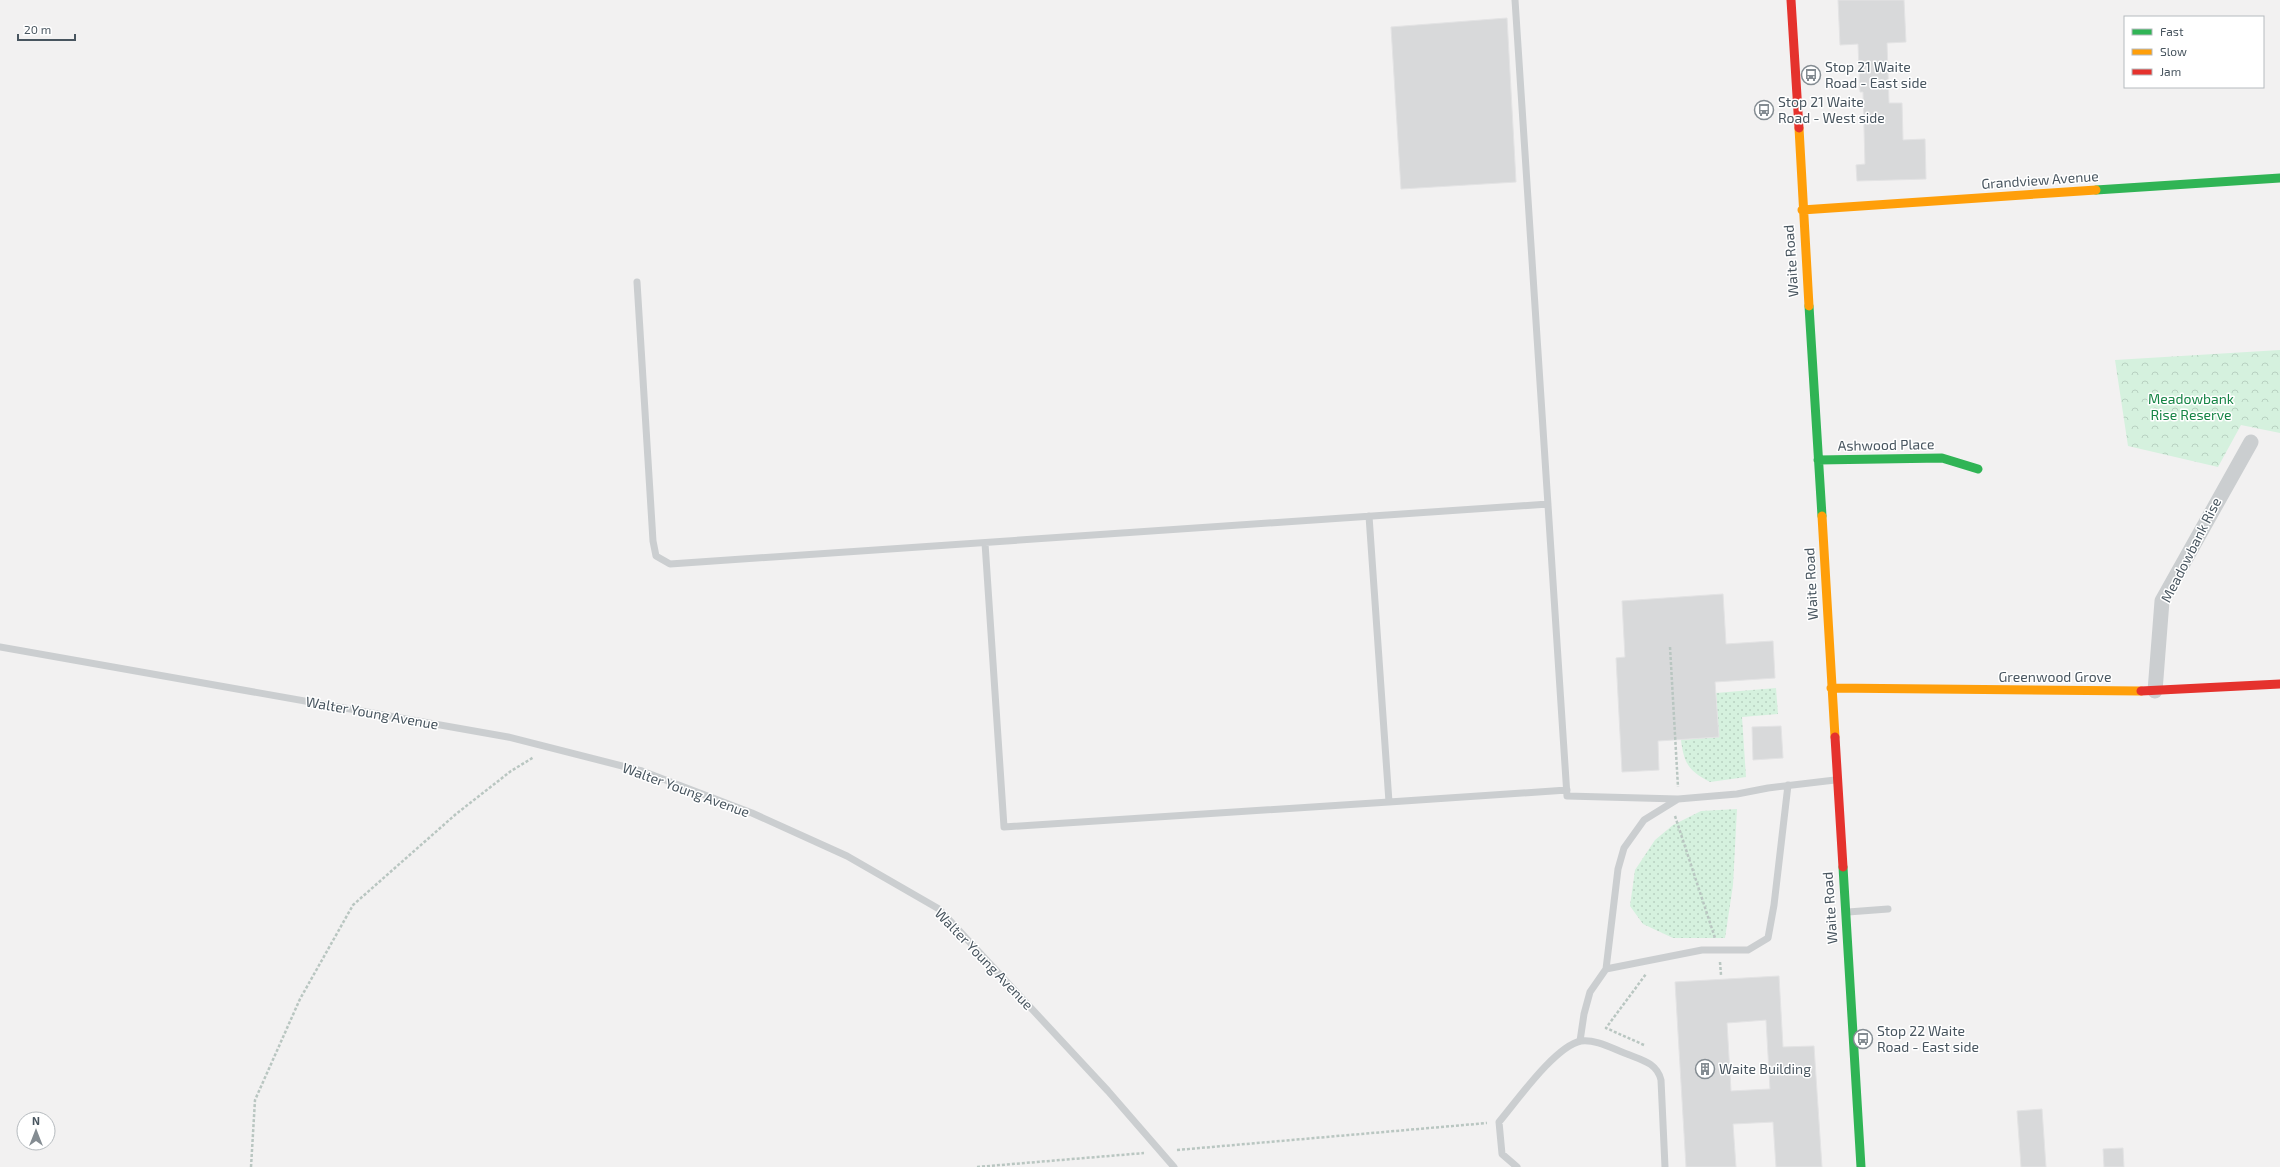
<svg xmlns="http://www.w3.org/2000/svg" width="2280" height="1167" font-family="'Exo 2',sans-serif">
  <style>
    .grass { fill: url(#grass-dots) }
    .forest { fill: url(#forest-crowns) }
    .building { fill: #d8d9da; stroke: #e3e3e4; fill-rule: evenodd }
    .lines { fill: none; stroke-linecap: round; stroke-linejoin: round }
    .path { stroke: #b9c6c1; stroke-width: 2.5; stroke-dasharray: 3 2; stroke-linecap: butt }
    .lane { stroke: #cbced0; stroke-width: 7 }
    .street { stroke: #cbced0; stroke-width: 15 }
    .fast { stroke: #30b455; stroke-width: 9 }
    .slow { stroke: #ff9f0a; stroke-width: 9 }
    .jam { stroke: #e5322d; stroke-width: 9 }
    .labels { text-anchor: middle; stroke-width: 3; stroke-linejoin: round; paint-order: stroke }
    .poi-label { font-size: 14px; fill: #48555f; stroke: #fff; text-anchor: start }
    .street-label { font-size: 14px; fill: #48555f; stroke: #fff }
    .park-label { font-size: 14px; fill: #158445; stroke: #fff }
  </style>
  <defs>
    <pattern id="grass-dots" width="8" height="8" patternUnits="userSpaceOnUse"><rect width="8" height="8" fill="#d5f1de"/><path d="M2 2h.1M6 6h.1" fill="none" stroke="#b8d1c1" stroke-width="1.8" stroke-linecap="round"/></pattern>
    <pattern id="forest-crowns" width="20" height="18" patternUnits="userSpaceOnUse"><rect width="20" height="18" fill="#d5f1de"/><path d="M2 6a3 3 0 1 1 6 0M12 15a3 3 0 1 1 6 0" fill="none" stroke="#b8d1c1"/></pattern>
  </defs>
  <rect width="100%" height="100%" fill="#f2f1f1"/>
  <path class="grass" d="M1776,688l2,26 -36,3 4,60 -36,5c-21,-11 -26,-18 -29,-42l37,-3 -2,-44z
    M1737,809l-4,76 -8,53h-52l-30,-14 -13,-18 5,-36 20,-30 18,-15 28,-14z"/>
  <path class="forest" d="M2280,350v83l-39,-8 -23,42 -90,-21 -13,-86z"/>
  <path class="building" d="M1838,0h66l2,42 -19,1 2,60h13l1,37 22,-1 1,40 -69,2 -1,-16 9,-1 -2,-72h-3l-2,-48 -18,1z
    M1507,18l9,164 -115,7 -10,-162z
    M1723,594l3,50 47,-3 2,37 -60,4 4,55 -61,4 1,29 -37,2 -6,-114 9,-1 -3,-56z
    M1781,726l2,32 -30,2 -1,-33z
    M1779,976l4,71 31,-1 8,121h-46l-3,-45 -40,2 3,43h-50l-11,-185zM1766,1020l4,69 -39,2 -4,-68z
    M2042,1109l4,58h-25l-4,-56z
    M2123,1148l1,19h-20l-1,-18z"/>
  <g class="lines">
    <path class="path" d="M1670,647l8,140
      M1675,816l40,122
      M1720,962l1,13
      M1644,1045l-38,-17 40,-54
      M1177,1150l310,-27
      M251,1167l4,-67 45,-101 53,-94 103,-91 55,-43 23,-14
      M977,1167l167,-14"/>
    <path class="lane" d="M1515,0l52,796 111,3
      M637,282l16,259 3,15 14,8 878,-60
      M985,543l19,284 385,-25 -20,-286
      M0,647l508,90 134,34 110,42 95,43 92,53 169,182 66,76
      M1389,802l178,-12
      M1848,912l40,-3
      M1606,969l96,-19h46l20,-12 6,-33 14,-120
      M1580,1041l4,-27 6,-22 16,-23 12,-100 6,-21 20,-28 34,-21 59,-5 31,-6 67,-8
      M1517,1167l-15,-13 -3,-32c17,-20 56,-76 82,-81 15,-2 32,8 46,13 15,6 30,9 34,26l4,87"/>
    <path class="street" d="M2155,691l7,-90 89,-159"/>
    <path class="fast" d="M2096,190l184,-12
      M1809,306l13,210
      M1818,460l124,-2 36,11
      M1843,867l18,300"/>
    <path class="slow" d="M1799,128l10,178
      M1802,210l294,-20
      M1822,516l13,221
      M1831,688l310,3"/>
    <path class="jam" d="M1791,0l8,128
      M2141,691l139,-7
      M1835,737l8,130"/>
  </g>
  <defs>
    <g id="bus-ring" transform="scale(1)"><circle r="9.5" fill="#fff" stroke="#848c92" stroke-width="1.5"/><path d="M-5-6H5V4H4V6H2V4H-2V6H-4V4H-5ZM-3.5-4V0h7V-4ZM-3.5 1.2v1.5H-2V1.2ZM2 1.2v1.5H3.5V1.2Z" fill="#848c92"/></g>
    <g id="building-ring" transform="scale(1)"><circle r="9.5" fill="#fff" stroke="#848c92" stroke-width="1.5"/><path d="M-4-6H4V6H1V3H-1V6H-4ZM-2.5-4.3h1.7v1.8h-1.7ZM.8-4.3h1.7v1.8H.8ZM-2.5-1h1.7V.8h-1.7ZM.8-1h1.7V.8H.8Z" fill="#848c92"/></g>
  </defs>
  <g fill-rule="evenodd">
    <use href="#bus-ring" x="1811" y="75"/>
    <use href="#bus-ring" x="1764" y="110"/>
    <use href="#bus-ring" x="1863" y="1039"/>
    <use href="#building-ring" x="1705" y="1069"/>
  </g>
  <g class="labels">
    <g class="poi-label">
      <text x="1825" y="72">Stop 21 Waite<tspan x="1825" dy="16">Road - East side</tspan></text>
      <text x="1778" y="107">Stop 21 Waite<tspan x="1778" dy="16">Road - West side</tspan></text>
      <text x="1877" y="1036">Stop 22 Waite<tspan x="1877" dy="16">Road - East side</tspan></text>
      <text x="1719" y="1074">Waite Building</text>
    </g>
    <g class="street-label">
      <text transform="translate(2040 180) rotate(-4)" y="5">Grandview Avenue</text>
      <text transform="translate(1791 261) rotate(-94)" y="5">Waite Road</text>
      <text transform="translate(1886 445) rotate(-1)" y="5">Ashwood Place</text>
      <text transform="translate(2191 550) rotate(-63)" y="5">Meadowbank Rise</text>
      <text transform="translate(1811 584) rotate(-93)" y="5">Waite Road</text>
      <text x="2055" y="682">Greenwood Grove</text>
      <text transform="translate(372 713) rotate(10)" y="5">Walter Young Avenue</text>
      <text transform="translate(686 790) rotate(20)" y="5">Walter Young Avenue</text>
      <text transform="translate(1830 908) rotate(-94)" y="5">Waite Road</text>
      <text transform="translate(984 959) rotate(46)" y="5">Walter Young Avenue</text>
    </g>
    <g class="park-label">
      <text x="2191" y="404">Meadowbank<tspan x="2191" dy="16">Rise Reserve</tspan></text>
    </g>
  </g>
  <rect x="2124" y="16" width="140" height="72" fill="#ffffff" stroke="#b6bbbf"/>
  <rect x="2132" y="29" width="20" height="6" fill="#30b455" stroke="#b6bbbf"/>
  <text x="2160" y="36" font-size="12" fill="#48555f">Fast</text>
  <rect x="2132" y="49" width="20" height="6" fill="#ff9f0a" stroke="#b6bbbf"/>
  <text x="2160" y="56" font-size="12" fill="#48555f">Slow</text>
  <rect x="2132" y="69" width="20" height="6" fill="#e5322d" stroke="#b6bbbf"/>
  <text x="2160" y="76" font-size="12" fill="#48555f">Jam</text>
  <g transform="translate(36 1131)"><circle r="19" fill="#ffffff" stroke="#b6bbbf"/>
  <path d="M0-3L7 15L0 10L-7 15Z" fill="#848c92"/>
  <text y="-6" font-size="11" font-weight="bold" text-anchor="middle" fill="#48555f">N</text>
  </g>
  <path d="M18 34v6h57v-6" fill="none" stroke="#48555f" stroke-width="2"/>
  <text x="24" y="34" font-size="12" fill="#48555f" stroke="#ffffff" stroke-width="3" paint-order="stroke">20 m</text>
</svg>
